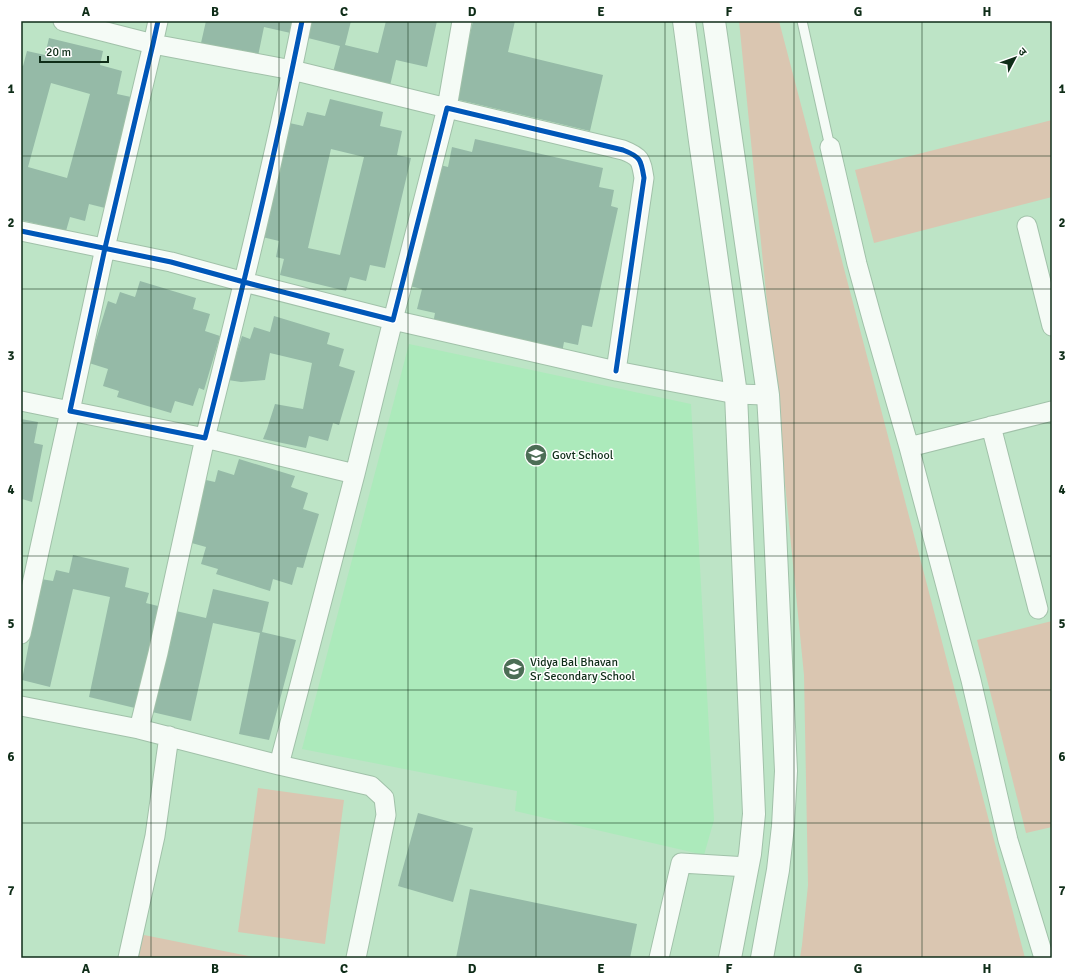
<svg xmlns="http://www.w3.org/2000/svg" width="1073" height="979" font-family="Signika,'Noto Sans Devanagari',sans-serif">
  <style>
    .built { fill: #aceabb }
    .green { fill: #dac6b1 }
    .building { fill: #95baa7; fill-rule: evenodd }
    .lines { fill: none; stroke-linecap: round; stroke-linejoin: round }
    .lane-casing { stroke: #a1c1a9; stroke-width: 11 }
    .street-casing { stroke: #a1c1a9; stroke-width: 21 }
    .secondary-casing { stroke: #a1c1a9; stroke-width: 24 }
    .lane { stroke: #f5fbf6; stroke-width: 9 }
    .street { stroke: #f5fbf6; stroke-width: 19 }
    .secondary { stroke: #f5fbf6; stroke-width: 22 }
    .cycleway-casing { stroke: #fff; stroke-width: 8 }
    .cycleway { stroke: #0057b8; stroke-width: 5 }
    .grid { fill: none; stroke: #0f2d18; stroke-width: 1; stroke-opacity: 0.55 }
    .labels { text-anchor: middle; stroke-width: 3; stroke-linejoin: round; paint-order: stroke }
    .poi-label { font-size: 12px; fill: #0f2d18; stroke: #fff; text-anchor: start }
    .neatline { fill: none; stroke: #0f2d18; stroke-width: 1.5 }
    .grid-label { font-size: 13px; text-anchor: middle; font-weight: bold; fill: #0f2d18 }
  </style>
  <rect width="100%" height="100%" fill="#bde4c6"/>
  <path class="built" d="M409,344l282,60 23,416 -10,35 -189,-44 2,-20 -215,-42z"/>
  <path class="green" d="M739,21h40l246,937h-225l2,-13 6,-60 -4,-210z
    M1052,120v77l-178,46 -19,-73z
    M1052,621v206l-26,6 -49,-193z
    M258,788l86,12 -19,144 -87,-12z
    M139,934l119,24h-123z"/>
  <path class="building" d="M206,21h92l-3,13 -31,-7 -6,29 -57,-13z
    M304,21h47l-6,24 33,8 8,-32h51l-10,46 -31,-7 -7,30 -57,-14 8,-30 -40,-10z
    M473,21h42l-7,31 95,23 -13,56 -135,-32z
    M49,38l54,13 -3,14 22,6 -5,23 14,3 -26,111 -16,-4 -4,17 -15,-4 -4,14 -45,-11v-155l2,1 4,-15 18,4zM51,83l39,11 -23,84 -39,-11z
    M330,99l53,13 -3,14 22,5 -5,24 14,3 -26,110 -15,-3 -4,16 -16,-4 -4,14 -66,-16 4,-16 -8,-2 3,-16 -21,-5 27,-114 18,4 4,-14 18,4zM331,149l33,8 -24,98 -32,-7z
    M475,139l128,29 -4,19 15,3 -3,16 7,2 -26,119 -10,-2 -4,20 -14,-3 -2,11 -129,-29 2,-11 -18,-4 5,-20 -13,-3 27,-122 12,3 4,-20 20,5z
    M140,281l56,17 -3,11 17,5 -5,17 15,5 -16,54 -5,-2 -6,18 -18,-5 -4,12 -54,-16 2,-6 -16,-5 5,-17 -19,-6 19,-62 8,3 4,-12 15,5z
    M274,316l56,17 -3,11 17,5 -5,17 16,5 -16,54 -6,-2 -5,18 -19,-5 -3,12 -43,-9 4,-10 8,-25 28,5 9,-46 -42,-10 -5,27 -24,2 -13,-2 14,-44 8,3 4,-12 16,5z
    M21,419l17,3 -4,21 9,2 -11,57 -10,-3 -1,3z
    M239,459l56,17 -4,11 17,6 -5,16 16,5 -16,54 -6,-1 -5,18 -19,-6 -3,12 -54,-17 2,-5 -17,-5 5,-17 -18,-5 18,-62 9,2 3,-12 16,5z
    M73,555l56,13 -4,19 24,6 -3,10 16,4 -27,101 -46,-11 21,-100 -37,-8 -23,98 -28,-7 19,-101 12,2 3,-11 13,3z
    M213,589l56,13 -7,30 34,8 -27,100 -30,-6 21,-101 -47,-10 -22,98 -39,-9 24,-101 30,7z
    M418,813l55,15 -20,74 -55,-16z
    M470,889l167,35 -7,34h-174z"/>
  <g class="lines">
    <g class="lane-casing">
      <path id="lane" d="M802,21l28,126"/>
    </g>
    <g class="street-casing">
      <path id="street" d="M63,21l90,23 139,26 155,38 15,-87
        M158,21l-5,23 -48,204 -35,163 135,27c35,-139 69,-277 97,-417
        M830,147l27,117 16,58 36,125 62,233 37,160 36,118
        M1027,226l25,100
        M21,231l150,31 73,20 149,38 54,-212 176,42c18,7 18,10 21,28l-28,193
        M21,401l49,10 -49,223
        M991,426l47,183
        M909,447l143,-36
        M21,706l118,23 140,36 92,21 13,12 2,17 -30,143
        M139,729l19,-76 47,-215 150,36
        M279,765l76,-291 38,-154 223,51 120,23 32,1
        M128,958l27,-122 14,-100
        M659,958l22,-95 67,4"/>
    </g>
    <g class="secondary-casing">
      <path id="secondary" d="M684,21l16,120 36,253 18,420 -4,40 -20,104
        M714,21l54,374 4,69 14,307 -3,55 -5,44 -16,88"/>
    </g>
    <use href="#lane" class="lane"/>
    <use href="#street" class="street"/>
    <use href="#secondary" class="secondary"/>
    <g class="cycleway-casing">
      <path id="cycleway" d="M158,21l-5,23 -48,204 -35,163 135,27c35,-139 69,-277 97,-417
        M21,231l150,31 73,20 149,38 54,-212 176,42c18,7 18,10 21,28l-28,193"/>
    </g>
    <use href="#cycleway" class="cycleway"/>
  </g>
  <path class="grid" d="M151,21v937M279,21v937M408,21v937M536,21v937M665,21v937M794,21v937M922,21v937M21,156h1031M21,289h1031M21,423h1031M21,556h1031M21,690h1031M21,823h1031"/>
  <defs>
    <g id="school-disc" transform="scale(1.15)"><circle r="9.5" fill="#4c6d55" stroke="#fff"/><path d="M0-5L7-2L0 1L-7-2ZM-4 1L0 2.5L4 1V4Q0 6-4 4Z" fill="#fff"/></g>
  </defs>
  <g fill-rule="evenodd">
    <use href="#school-disc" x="536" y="455"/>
    <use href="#school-disc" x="514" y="669"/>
  </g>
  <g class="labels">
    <g class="poi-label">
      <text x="552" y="459">Govt School</text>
      <text x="530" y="666">Vidya Bal Bhavan<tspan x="530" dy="14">Sr Secondary School</tspan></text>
    </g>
  </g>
  <rect width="1073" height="979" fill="none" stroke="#ffffff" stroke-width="44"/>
  <g transform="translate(1015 58) rotate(49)" stroke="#ffffff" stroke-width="3" paint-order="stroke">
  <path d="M0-3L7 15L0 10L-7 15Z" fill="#0f2d18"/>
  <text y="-6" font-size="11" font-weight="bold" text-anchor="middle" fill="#0f2d18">उ</text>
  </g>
  <path d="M40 56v6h68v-6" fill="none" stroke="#0f2d18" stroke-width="2"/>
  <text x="46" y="56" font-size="12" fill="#0f2d18" stroke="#ffffff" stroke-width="3" paint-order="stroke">20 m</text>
  <rect x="22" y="22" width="1029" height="935" class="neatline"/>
  <g class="grid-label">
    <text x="86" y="16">A</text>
    <text x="215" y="16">B</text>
    <text x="344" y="16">C</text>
    <text x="472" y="16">D</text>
    <text x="601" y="16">E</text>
    <text x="729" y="16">F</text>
    <text x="858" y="16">G</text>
    <text x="987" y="16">H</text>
    <text x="11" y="93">1</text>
    <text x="1062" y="93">1</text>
    <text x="11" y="227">2</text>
    <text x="1062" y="227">2</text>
    <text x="11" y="360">3</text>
    <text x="1062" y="360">3</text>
    <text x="11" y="494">4</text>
    <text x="1062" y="494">4</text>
    <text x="11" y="628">5</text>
    <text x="1062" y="628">5</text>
    <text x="11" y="761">6</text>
    <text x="1062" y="761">6</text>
    <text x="11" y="895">7</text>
    <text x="1062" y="895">7</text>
    <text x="86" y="973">A</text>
    <text x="215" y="973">B</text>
    <text x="344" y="973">C</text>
    <text x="472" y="973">D</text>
    <text x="601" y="973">E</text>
    <text x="729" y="973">F</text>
    <text x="858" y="973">G</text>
    <text x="987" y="973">H</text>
  </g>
</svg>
